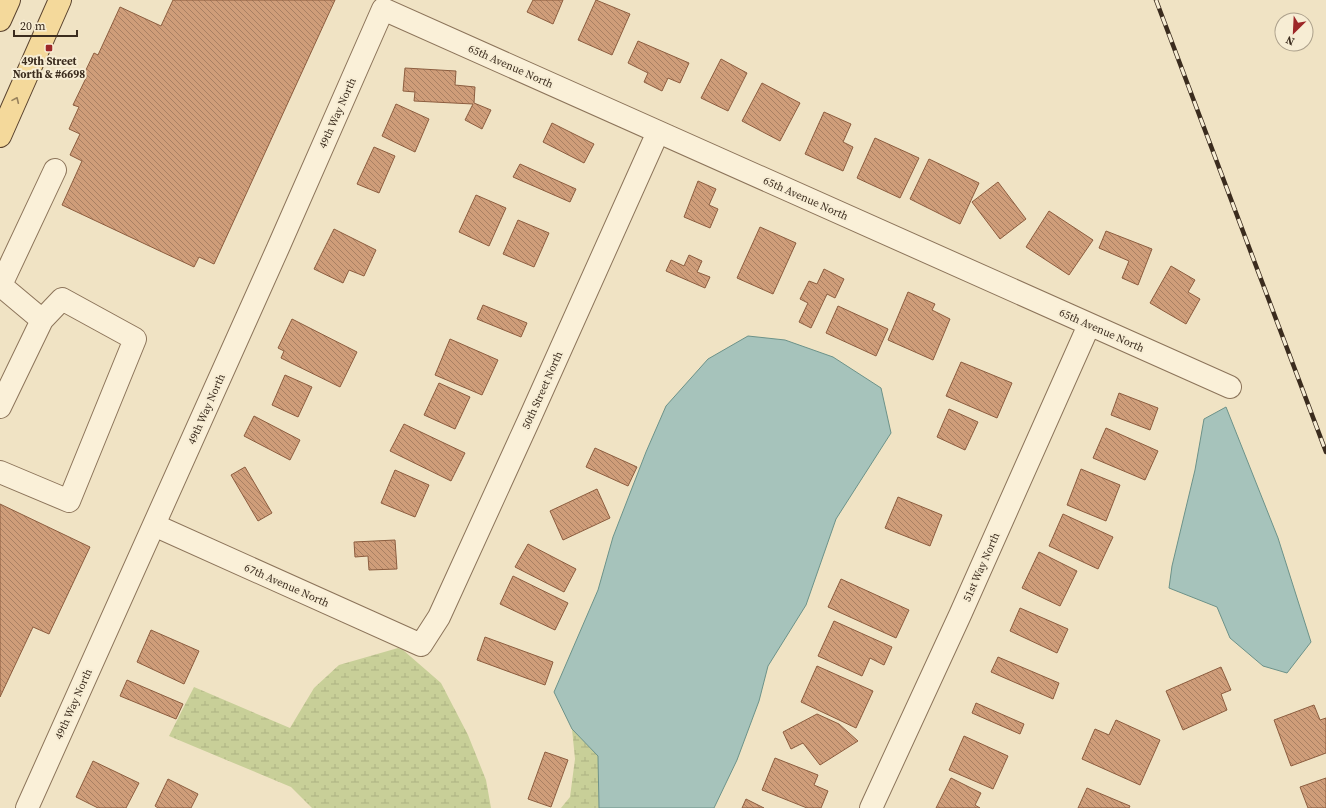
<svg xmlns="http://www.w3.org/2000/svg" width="1326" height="808" font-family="'Source Serif 4',serif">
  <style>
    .wetland { fill: url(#wetland-marsh) }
    .water { fill: #a6c3bb; stroke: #6c9289 }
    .building { fill: url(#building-back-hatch); stroke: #8c5d3f }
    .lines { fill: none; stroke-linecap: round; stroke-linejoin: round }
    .minor-casing { stroke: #8c745a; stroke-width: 24 }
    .major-casing { stroke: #59422e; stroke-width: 24 }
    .minor { stroke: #faf0d8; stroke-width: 22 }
    .major { stroke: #f4d99b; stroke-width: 22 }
    .rail-casing { stroke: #3b2c1e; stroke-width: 4.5 }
    .rail { stroke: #f7edd4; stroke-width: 3; stroke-dasharray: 9; stroke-linecap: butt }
    .oneway { stroke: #98825c }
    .poi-dot { fill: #9d2728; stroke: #f7edd4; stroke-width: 1.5 }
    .labels { text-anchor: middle; stroke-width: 4; stroke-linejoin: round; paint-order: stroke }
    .poi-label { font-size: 11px; font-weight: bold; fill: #3b2c1e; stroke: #f7edd4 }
    .street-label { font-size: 11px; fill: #3b2c1e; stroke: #f7edd4 }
  </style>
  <defs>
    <pattern id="wetland-marsh" width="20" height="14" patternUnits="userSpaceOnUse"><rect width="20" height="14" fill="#c8cf98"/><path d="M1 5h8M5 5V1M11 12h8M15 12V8" fill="none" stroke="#adb283"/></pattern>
    <pattern id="building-back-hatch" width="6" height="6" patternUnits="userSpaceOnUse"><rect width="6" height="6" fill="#cf9d79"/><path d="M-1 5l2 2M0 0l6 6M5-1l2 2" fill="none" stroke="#a98063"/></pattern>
  </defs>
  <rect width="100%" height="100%" fill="#f0e3c4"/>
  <path class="wetland" d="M398,648l5,2 38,33 27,52 18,45 5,28h-179l-21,-21 -122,-51 25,-49 96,41 24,-40 25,-23z
    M572,729l26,27 1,52h-38l9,-11 5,-38z"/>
  <path class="water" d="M748,336l37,4 48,17 48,31 10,45 -55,86 -30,86 -38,61 -9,35 -22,59 -23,48h-115l-1,-52 -26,-27 -18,-37 44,-102 15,-53 33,-85 20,-46 42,-47z
    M1226,407l52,131 33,104 -24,31 -24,-7 -33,-28 -13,-31 -48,-19 3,-22 23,-96 9,-51z"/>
  <path class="building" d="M173,0h162l-121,264 -15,-7 -5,10 -132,-62 20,-44 -12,-6 10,-21 -11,-5 10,-22 -6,-2 14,-29 -3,-2 10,-21 4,2 22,-48 41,19z
    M533,0h30l-10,24 -26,-12z
    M596,0l34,14 -18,41 -34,-15z
    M638,41l51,22 -9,20 -12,-5 -6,13 -18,-9 4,-9 -20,-10z
    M721,59l26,14 -19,38 -27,-13z
    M405,68l51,3 -1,14 20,2 -1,16 17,7 -9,19 -17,-9 8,-16 -59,-3 1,-9 -12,-1z
    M762,83l38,20 -20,38 -38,-20z
    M396,104l33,15 -14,33 -33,-16z
    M824,112l27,12 -8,18 10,5 -10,24 -38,-17z
    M552,123l42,21 -10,19 -41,-21z
    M875,138l44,20 -19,40 -43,-20z
    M374,147l21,9 -16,37 -22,-9z
    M929,159l50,24 -19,41 -50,-25z
    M520,164l56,25 -6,13 -57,-25z
    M698,181l18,8 -7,16 9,4 -8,19 -26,-11z
    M998,182l28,37 -26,20 -28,-37z
    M476,195l30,13 -17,38 -30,-14z
    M1049,211l44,29 -24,35 -43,-28z
    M518,220l31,13 -15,34 -31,-13z
    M760,227l36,16 -23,51 -36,-16z
    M334,229l42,21 -12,26 -15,-6 -6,13 -29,-14z
    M1106,231l46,18 -14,36 -16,-7 7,-17 -30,-13z
    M689,255l13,6 -5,11 13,5 -5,11 -39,-17 5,-11 13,6z
    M1171,266l24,14 -7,12 12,7 -14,25 -36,-21z
    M824,269l20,10 -9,19 -8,-4 -16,34 -12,-6 9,-19 -8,-4 9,-18 8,3z
    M908,292l27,12 -3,6 18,9 -17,41 -45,-20z
    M483,305l44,18 -6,14 -44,-18z
    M838,306l50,23 -12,27 -50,-23z
    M292,319l65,33 -17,35 -59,-29 3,-7 -6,-3z
    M450,339l48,21 -16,35 -47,-20z
    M961,362l51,21 -15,35 -51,-22z
    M285,375l27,12 -14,30 -26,-12z
    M439,383l31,14 -15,32 -31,-14z
    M1119,393l39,15 -8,22 -39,-15z
    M949,409l29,13 -13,28 -28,-13z
    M254,416l46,24 -10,20 -46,-24z
    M404,424l61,29 -14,28 -61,-30z
    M1106,428l52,23 -13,29 -52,-22z
    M595,448l42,19 -9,19 -42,-19z
    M245,467l27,46 -14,8 -27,-46z
    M1081,469l39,16 -14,36 -39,-16z
    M395,470l34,15 -14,32 -34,-14z
    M597,489l13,29 -47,22 -13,-29z
    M898,497l44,18 -12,31 -45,-18z
    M0,504l90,43 -41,87 -16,-7 -33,70z
    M1063,514l50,23 -15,32 -49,-23z
    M395,540l2,29 -28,1 -1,-14 -13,1 -1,-15z
    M528,544l48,25 -12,23 -49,-25z
    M1039,552l38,19 -17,35 -38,-18z
    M513,576l55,27 -13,27 -55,-26z
    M841,579l68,31 -13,28 -68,-31z
    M1020,608l48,21 -11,24 -47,-22z
    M834,621l58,26 -8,18 -14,-7 -8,18 -44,-20z
    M151,630l48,21 -15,33 -47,-22z
    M485,637l68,25 -8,23 -68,-25z
    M998,657l61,26 -6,16 -62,-27z
    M817,666l56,25 -17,37 -55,-26z
    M1221,667l10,23 -10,4 6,16 -44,20 -17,-39z
    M127,680l56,24 -7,15 -56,-23z
    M976,703l48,21 -4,10 -48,-21z
    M1314,705l6,15 6,-2v35l-35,13 -17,-46z
    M817,714l22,10 19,17 -38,24 -17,-22 -12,6 -8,-17z
    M1116,720l44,20 -20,45 -58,-26 13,-30 14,6z
    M964,736l44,20 -15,33 -44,-19z
    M545,752l23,8 -17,47 -23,-8z
    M775,758l43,17 -4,10 14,6 -7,17h-14l-45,-18z
    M93,761l46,22 -13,25h-28l-22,-11z
    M951,778l30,15 -6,12 5,3h-44z
    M1326,778v30h-18l-8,-21z
    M168,779l30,15 -7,14h-33l-3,-2z
    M1087,788l43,18 -1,2h-51z
    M746,799l18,9h-22z"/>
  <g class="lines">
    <g class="minor-casing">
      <path id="minor" d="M42,320l-37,-31 -5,-2 55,-117
        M0,407l42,-87 20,-21 73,40 -66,162 -69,-29
        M154,525l267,120 18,-28 89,-195 130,-290
        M27,808l251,-560 105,-239 847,378
        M871,808l89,-193 129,-290"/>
    </g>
    <g class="major-casing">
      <path id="major" d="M0,20l9,-20
        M0,136l60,-136"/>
    </g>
    <use href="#minor" class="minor"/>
    <use href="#major" class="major"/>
    <g class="rail-casing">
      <path id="rail" d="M1156,0l170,452"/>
    </g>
    <use href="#rail" class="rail"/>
  </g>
  <defs><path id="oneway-chevron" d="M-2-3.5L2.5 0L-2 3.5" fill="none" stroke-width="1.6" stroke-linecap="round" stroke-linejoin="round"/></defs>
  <use class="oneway" href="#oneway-chevron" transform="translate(16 100) rotate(-66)"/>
  <rect class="poi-dot" x="45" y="44" width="8" height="8" rx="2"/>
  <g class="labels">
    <g class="poi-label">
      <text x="49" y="65">49th Street<tspan x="49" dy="13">North &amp; #6698</tspan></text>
    </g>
    <g class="street-label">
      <text transform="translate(511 66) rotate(24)" y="4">65th Avenue North</text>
      <text transform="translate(337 113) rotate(-66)" y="4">49th Way North</text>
      <text transform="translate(806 198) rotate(24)" y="4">65th Avenue North</text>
      <text transform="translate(1102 330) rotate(24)" y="4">65th Avenue North</text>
      <text transform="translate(542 390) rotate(-66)" y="4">50th Street North</text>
      <text transform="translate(206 409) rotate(-66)" y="4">49th Way North</text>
      <text transform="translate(981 567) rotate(-66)" y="4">51st Way North</text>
      <text transform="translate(287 585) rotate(24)" y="4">67th Avenue North</text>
      <text transform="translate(73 704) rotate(-66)" y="4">49th Way North</text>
    </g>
  </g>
  <g transform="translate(1294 32) rotate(204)"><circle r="19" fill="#f7edd4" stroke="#aca08b"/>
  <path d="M0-3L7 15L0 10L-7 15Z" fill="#9d2728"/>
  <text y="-6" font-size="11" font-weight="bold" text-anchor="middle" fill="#3b2c1e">N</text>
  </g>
  <path d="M14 30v6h63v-6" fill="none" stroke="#3b2c1e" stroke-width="2"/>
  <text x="20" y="30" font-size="12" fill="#3b2c1e" stroke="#f7edd4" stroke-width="3" paint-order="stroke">20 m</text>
</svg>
